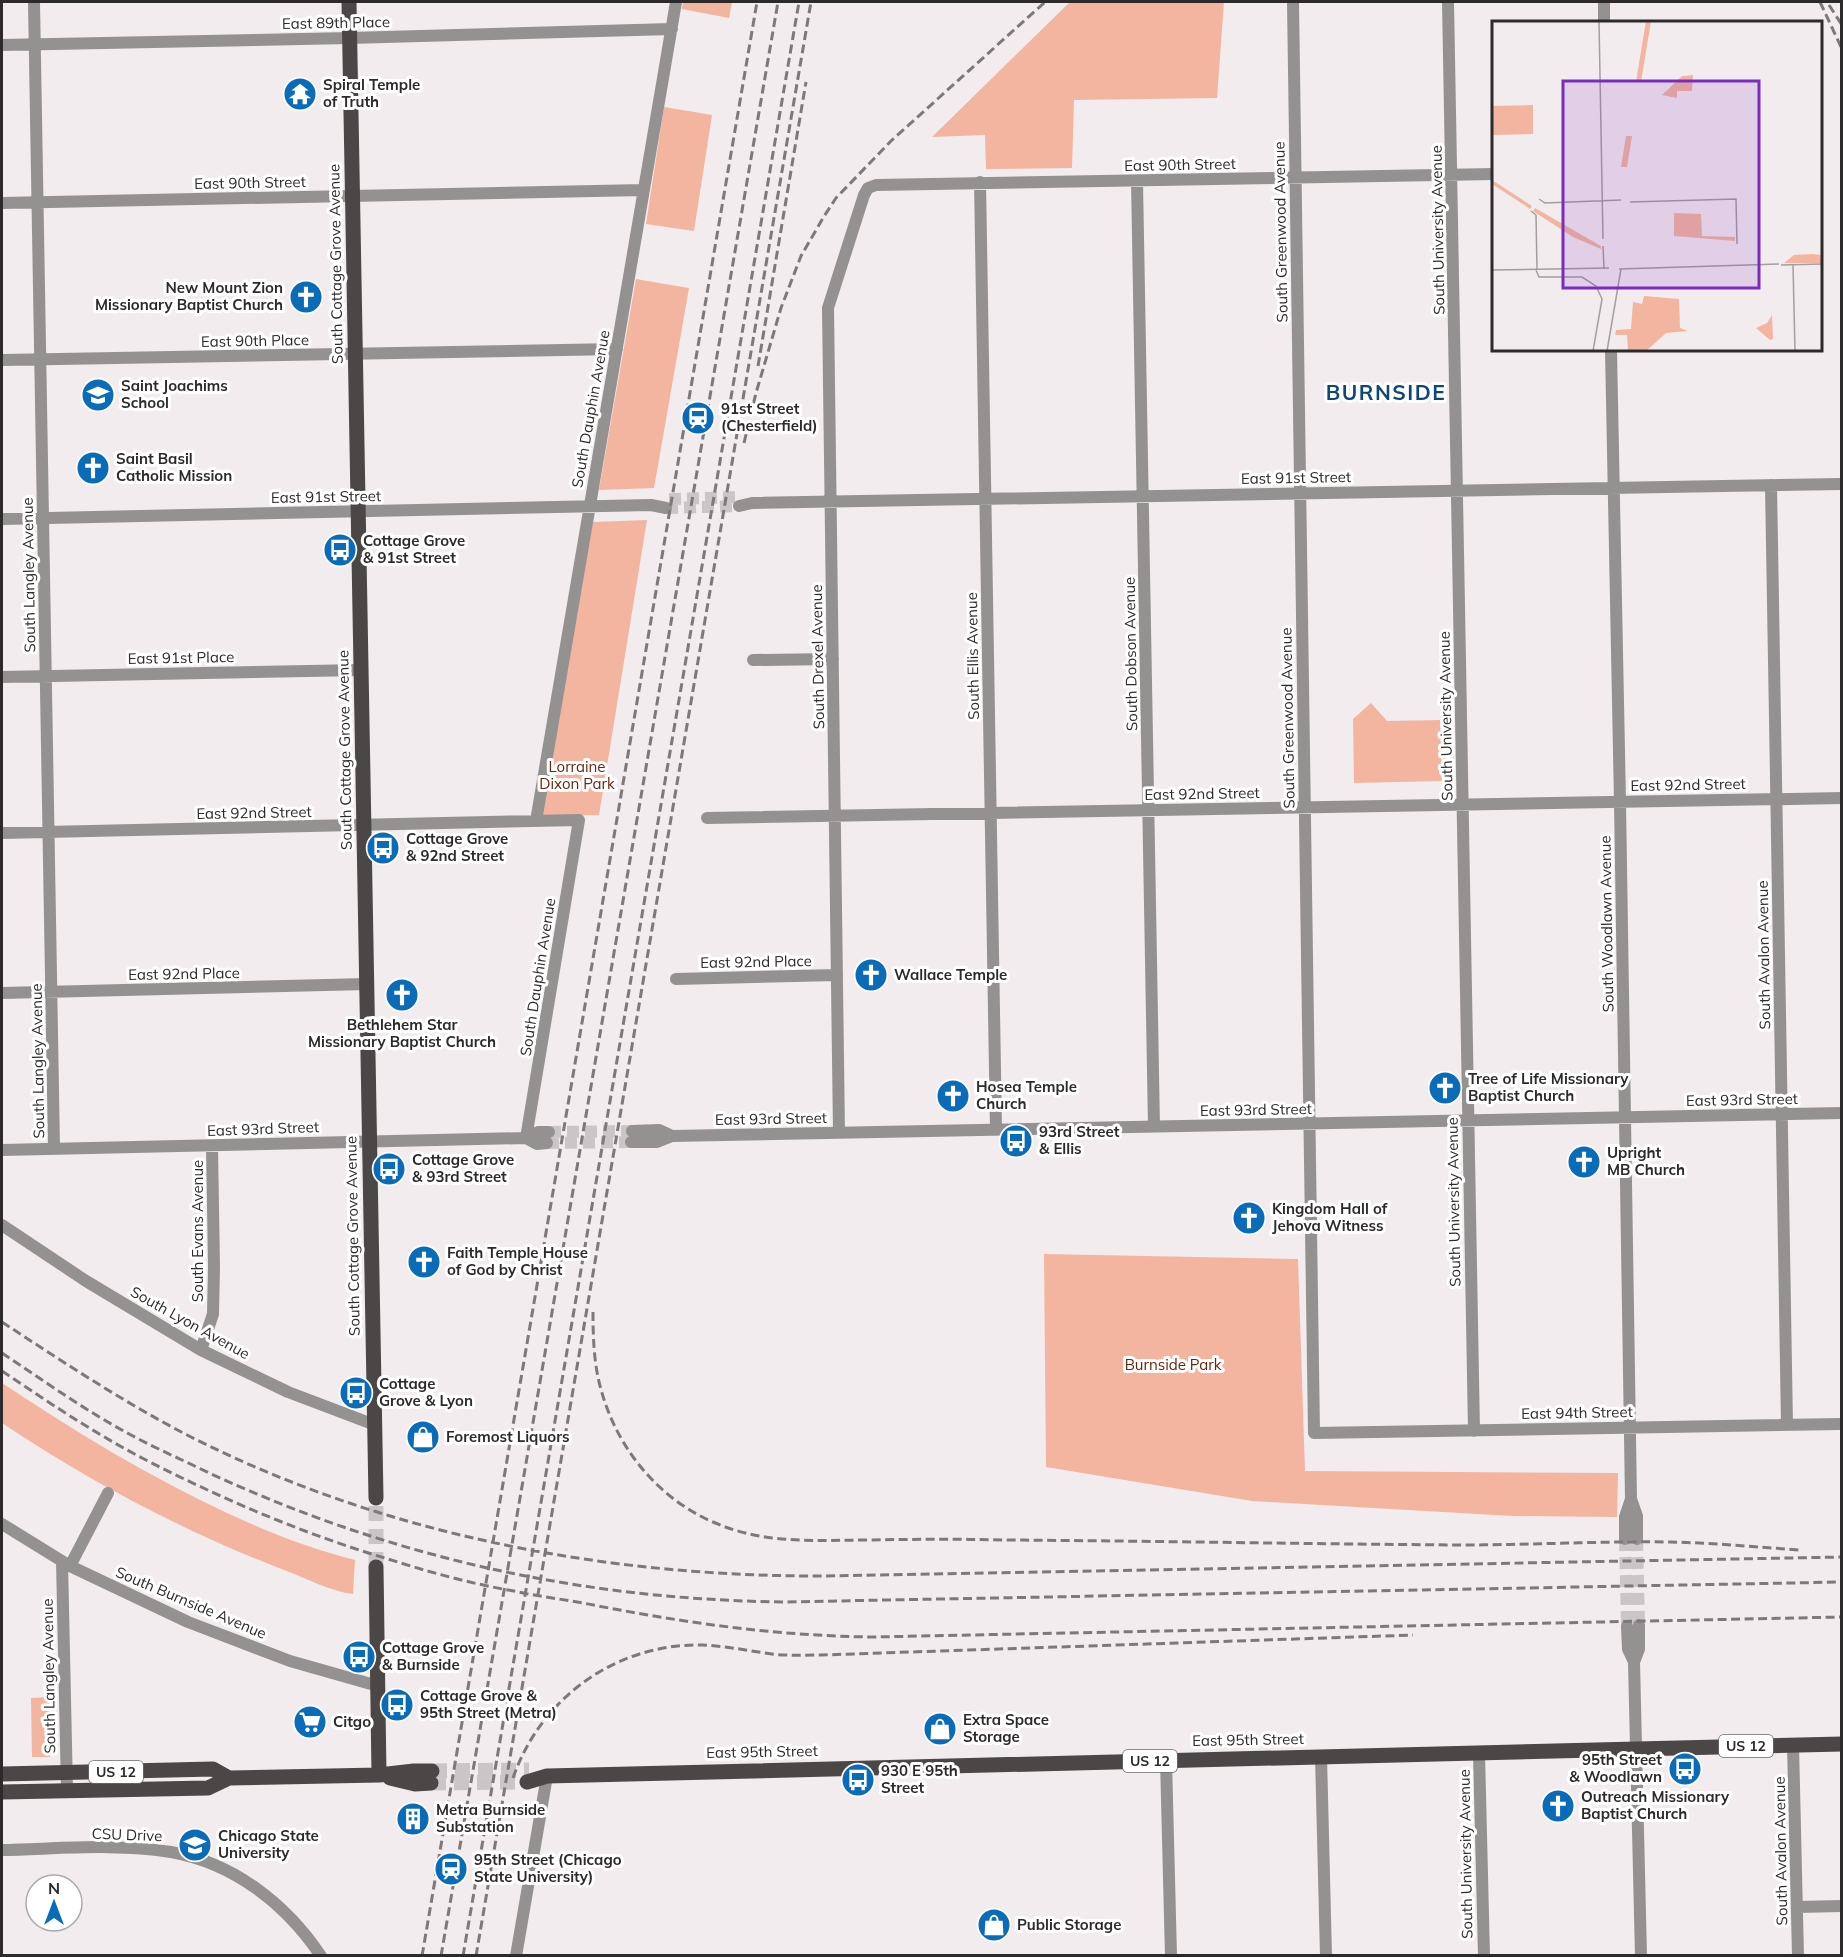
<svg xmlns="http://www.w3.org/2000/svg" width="1843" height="1957" font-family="Mulish,sans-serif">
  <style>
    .green { fill: #f3b59f }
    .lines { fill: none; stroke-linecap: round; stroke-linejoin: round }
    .minor-tunnel { stroke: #cac5c7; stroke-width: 12; stroke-dasharray: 12 6; stroke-linecap: butt }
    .major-tunnel { stroke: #cac5c7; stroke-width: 15; stroke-dasharray: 15 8; stroke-linecap: butt }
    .minor { stroke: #949191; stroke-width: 12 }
    .major { stroke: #4b4747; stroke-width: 15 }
    .rail { stroke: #7d797a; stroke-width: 3; stroke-dasharray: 9 4.5; stroke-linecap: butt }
    .labels { text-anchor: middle; stroke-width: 6; stroke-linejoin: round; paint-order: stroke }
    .shield { fill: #fff; stroke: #6b6a6b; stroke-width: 1.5 }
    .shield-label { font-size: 14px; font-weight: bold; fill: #2c2a2b }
    .street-label { font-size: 15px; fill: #2c2a2b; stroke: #fff }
    .poi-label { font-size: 15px; font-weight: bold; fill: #2c2a2b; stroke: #fff; text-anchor: start }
    .park-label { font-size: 15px; fill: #68250a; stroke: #fff }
    .district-label { font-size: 21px; font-weight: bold; letter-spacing: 1.5px; fill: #0e4677; stroke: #fff }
    .inset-road { fill: none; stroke: #a39ea0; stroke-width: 1.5 }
    .view { fill: #7b2cbf; fill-opacity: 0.15; stroke: #7b2cbf; stroke-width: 3 }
    .inset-edge { fill: none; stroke: #2c2a2b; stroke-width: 3 }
  </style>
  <rect width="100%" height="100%" fill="#f2ecee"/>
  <path class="green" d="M683,2h49l-3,16 -47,-9z
    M1070,2h154l-7,96 -143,2 -2,68 -86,1 -1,-34 -53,2z
    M664,107l48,8 -18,116 -48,-7z
    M636,279l53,9 -35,200 -55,2z
    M647,520l-48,295 -57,1 51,-294z
    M1371,703l16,18 53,-1 2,61 -88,2 -1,-64z
    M1044,1254l254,5 7,212 313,2 -1,44 -105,-1 -260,-15 -206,-34z
    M2,1383c72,48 146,93 225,130 41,19 83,36 128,47l-2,34c-24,-3 -47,-16 -69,-24 -99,-38 -194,-88 -282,-147z
    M50,1697v60h-18l-1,-59z"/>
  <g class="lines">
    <path class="minor-tunnel" d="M669,499l72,-2
      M666,508l73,-2
      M549,1132l83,-1
      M547,1143l84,-1
      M1625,1539l2,87
      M1637,1539l2,86"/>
    <path class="major-tunnel" d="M376,1567v-69
      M432,1771l97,-1
      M431,1783l96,-1"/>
    <path class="minor" d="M34,2l20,1146
      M1293,2l21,1431 528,-9
      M1448,2l26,1429
      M1604,2v20
      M2,45l348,-7 322,-9
      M1137,181l17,946
      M980,182l16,948
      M2,203l642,-13
      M1611,350l9,452 11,697 6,17v23
      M2,360l615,-11
      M1771,485l16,940
      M739,506l13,-3 1090,-19
      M2,519l649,-14 15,3
      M753,660l80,-1
      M2,677l360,-7
      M707,818l1135,-20
      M536,821l140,-819
      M2,833l577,-13 -53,318
      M676,979l161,-4
      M2,993l365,-9
      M632,1131l27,-1 13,6
      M839,1133l-11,-825 36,-113 4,-7 8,-3 618,-11
      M526,1138l11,6 10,-1
      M631,1142h26l15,-6 1170,-23
      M2,1150l524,-12 12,-6h11
      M2,1225l84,56 115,69 87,42 87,33
      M201,1350l12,-36 1,-47 -2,-121
      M2,1524l68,42 118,56 102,39 88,25
      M1625,1539v-22l6,-18
      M62,1561l5,229
      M70,1566l38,-73
      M1639,1625v24l-5,13 7,294
      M1627,1626l1,23 6,13
      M1793,1745l5,211
      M1479,1753l5,203
      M1321,1756l5,200
      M1166,1760l5,196
      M2,1850c54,-1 115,-7 169,2 63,11 115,52 150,104
      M1797,1907l45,-1
      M516,1956l31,-180"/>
    <path class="major" d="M349,2l27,1496
      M376,1567l3,208
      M2,1774l211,-5 16,9
      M390,1778l25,6 16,-1
      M527,1782l20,-6 1295,-32
      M2,1792l206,-4 21,-10 150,-3 35,-4h18"/>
    <path class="rail" d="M1820,2l22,47
      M1829,5l13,20
      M758,366l48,-284
      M744,443l12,-50 25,-85 20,-52 22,-38 13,-20 55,-57 154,-139
      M593,1312c0,27 1,55 9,81 16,56 57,106 111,129 52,23 104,18 160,18 45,-1 90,-1 135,0 151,1 302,4 453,5 70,0 140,-4 210,-3 43,1 86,5 129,8
      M2,1322c61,40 123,81 189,115 196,99 417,140 635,139l1016,-19
      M2,1353c42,28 84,58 129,82 26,14 52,25 78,38 185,85 370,126 573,129l1060,-20
      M2,1371c46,31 92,62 142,88 78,40 160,75 244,100 41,13 84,25 126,32 23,5 46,8 69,12 96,19 192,33 290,34l969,-20
      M513,1778c28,-81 104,-135 190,-133 23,1 46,6 69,9 16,2 33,1 50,1l591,-20
      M422,1956l335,-1954
      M441,1956l337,-1954
      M463,1956l336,-1954
      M476,1956l335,-1954"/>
  </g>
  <defs>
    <g id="temple-disc" transform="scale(1.725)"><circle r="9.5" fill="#0a6bb8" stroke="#fff"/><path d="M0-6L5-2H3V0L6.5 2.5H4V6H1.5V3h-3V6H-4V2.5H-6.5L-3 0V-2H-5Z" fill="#fff"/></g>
    <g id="church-disc" transform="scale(1.725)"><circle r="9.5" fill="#0a6bb8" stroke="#fff"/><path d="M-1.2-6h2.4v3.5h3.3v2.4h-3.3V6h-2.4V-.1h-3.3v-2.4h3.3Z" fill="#fff"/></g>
    <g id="school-disc" transform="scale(1.725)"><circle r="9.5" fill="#0a6bb8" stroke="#fff"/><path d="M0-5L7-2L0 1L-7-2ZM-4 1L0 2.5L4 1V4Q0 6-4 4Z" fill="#fff"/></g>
    <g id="station-disc" transform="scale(1.725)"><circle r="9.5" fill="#0a6bb8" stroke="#fff"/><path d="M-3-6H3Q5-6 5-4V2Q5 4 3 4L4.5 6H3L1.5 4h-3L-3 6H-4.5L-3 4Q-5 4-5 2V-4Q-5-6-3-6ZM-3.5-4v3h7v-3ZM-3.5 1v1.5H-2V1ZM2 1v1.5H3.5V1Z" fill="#fff"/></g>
    <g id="bus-disc" transform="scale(1.725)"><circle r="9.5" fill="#0a6bb8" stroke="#fff"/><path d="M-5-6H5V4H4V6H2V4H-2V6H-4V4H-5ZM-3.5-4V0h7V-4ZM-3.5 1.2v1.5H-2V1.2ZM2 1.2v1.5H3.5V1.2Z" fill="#fff"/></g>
    <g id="shop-disc" transform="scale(1.725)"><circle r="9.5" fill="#0a6bb8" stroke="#fff"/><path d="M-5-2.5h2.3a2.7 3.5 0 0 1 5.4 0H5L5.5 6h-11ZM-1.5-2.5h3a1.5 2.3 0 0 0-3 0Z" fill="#fff"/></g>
    <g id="supermarket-disc" transform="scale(1.725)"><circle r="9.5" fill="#0a6bb8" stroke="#fff"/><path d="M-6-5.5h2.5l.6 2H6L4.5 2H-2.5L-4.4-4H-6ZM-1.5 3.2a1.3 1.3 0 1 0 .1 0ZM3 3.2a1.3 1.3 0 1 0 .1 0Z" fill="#fff"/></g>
    <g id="building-disc" transform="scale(1.725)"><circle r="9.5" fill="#0a6bb8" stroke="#fff"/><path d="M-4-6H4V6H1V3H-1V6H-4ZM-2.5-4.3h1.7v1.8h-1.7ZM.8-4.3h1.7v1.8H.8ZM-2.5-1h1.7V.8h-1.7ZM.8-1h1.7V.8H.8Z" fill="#fff"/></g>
    <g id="university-disc" transform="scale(1.725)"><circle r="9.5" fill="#0a6bb8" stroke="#fff"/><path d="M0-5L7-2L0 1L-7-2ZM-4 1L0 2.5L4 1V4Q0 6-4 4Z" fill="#fff"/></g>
  </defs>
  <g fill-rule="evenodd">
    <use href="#temple-disc" x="300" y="94"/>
    <use href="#church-disc" x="306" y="297"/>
    <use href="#school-disc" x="98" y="395"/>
    <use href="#station-disc" x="698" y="418"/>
    <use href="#church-disc" x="93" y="468"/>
    <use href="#bus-disc" x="340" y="550"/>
    <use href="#bus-disc" x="383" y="848"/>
    <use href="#church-disc" x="871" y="975"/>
    <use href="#church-disc" x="402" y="995"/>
    <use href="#church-disc" x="1445" y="1088"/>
    <use href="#church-disc" x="953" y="1096"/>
    <use href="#bus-disc" x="1016" y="1141"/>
    <use href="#church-disc" x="1584" y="1162"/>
    <use href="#bus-disc" x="389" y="1169"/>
    <use href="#church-disc" x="1249" y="1218"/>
    <use href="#church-disc" x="424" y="1262"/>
    <use href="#bus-disc" x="356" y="1393"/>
    <use href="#shop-disc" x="423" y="1437"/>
    <use href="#bus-disc" x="359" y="1657"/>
    <use href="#bus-disc" x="397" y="1705"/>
    <use href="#supermarket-disc" x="310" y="1722"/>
    <use href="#shop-disc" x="940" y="1729"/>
    <use href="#bus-disc" x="1685" y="1769"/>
    <use href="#bus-disc" x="858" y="1780"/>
    <use href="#church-disc" x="1558" y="1806"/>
    <use href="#building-disc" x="413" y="1819"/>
    <use href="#university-disc" x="195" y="1845"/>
    <use href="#station-disc" x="451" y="1869"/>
    <use href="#shop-disc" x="994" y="1925"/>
  </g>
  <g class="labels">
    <g class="shield">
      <rect x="1719" y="1735" width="54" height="22" rx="4.5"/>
      <rect x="1123" y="1750" width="54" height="22" rx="4.5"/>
      <rect x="89" y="1761" width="54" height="22" rx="4.5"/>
    </g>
    <g class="shield-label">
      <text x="1746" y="1751">US 12</text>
      <text x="1150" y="1766">US 12</text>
      <text x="116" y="1777">US 12</text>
    </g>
    <g class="street-label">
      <text transform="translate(336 23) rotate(-1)" y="5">East 89th Place</text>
      <text transform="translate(1180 165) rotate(-1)" y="5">East 90th Street</text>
      <text transform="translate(250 183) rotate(-1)" y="5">East 90th Street</text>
      <text transform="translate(1438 230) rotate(-91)" y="5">South University Avenue</text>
      <text transform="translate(1281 232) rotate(-91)" y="5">South Greenwood Avenue</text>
      <text transform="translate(336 264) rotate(-91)" y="5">South Cottage Grove Avenue</text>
      <text transform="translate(255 341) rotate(-1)" y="5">East 90th Place</text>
      <text transform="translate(591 409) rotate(-80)" y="5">South Dauphin Avenue</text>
      <text transform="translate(1296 478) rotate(-1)" y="5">East 91st Street</text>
      <text transform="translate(326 497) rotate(-1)" y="5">East 91st Street</text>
      <text transform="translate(29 575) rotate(-91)" y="5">South Langley Avenue</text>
      <text transform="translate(1131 654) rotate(-91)" y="5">South Dobson Avenue</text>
      <text transform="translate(973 656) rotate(-91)" y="5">South Ellis Avenue</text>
      <text transform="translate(818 657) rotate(-91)" y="5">South Drexel Avenue</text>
      <text transform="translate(181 658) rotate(-1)" y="5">East 91st Place</text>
      <text transform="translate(1446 716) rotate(-91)" y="5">South University Avenue</text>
      <text transform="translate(1288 718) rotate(-91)" y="5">South Greenwood Avenue</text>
      <text transform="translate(345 750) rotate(-91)" y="5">South Cottage Grove Avenue</text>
      <text transform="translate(1688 785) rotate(-1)" y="5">East 92nd Street</text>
      <text transform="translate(1202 794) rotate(-1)" y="5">East 92nd Street</text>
      <text transform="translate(254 813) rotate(-1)" y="5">East 92nd Street</text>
      <text transform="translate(1607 924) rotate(-91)" y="5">South Woodlawn Avenue</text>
      <text transform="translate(1764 955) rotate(-91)" y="5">South Avalon Avenue</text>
      <text transform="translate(756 962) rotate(-1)" y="5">East 92nd Place</text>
      <text transform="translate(184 974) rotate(-1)" y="5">East 92nd Place</text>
      <text transform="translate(538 977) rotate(-81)" y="5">South Dauphin Avenue</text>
      <text transform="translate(38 1061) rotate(-91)" y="5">South Langley Avenue</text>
      <text transform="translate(1742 1100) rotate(-1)" y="5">East 93rd Street</text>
      <text transform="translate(1256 1110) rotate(-1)" y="5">East 93rd Street</text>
      <text transform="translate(771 1119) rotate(-1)" y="5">East 93rd Street</text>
      <text transform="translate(263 1129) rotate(-2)" y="5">East 93rd Street</text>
      <text transform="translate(1454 1202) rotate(-91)" y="5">South University Avenue</text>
      <text transform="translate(198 1231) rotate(-90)" y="5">South Evans Avenue</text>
      <text transform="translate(353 1236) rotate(-91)" y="5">South Cottage Grove Avenue</text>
      <text transform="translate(190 1323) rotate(29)" y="5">South Lyon Avenue</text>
      <text transform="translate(1577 1413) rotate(-1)" y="5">East 94th Street</text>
      <text transform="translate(191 1603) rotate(23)" y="5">South Burnside Avenue</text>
      <text transform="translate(49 1676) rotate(-91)" y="5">South Langley Avenue</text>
      <text transform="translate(1248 1740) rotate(-1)" y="5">East 95th Street</text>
      <text transform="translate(762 1752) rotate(-1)" y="5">East 95th Street</text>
      <text transform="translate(127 1835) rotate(2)" y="5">CSU Drive</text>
      <text transform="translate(1781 1851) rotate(-91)" y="5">South Avalon Avenue</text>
      <text transform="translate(1466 1854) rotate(-91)" y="5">South University Avenue</text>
    </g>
    <g class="poi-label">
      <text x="323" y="90">Spiral Temple<tspan x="323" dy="17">of Truth</tspan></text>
      <text x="283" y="293" text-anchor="end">New Mount Zion<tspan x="283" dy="17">Missionary Baptist Church</tspan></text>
      <text x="121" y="391">Saint Joachims<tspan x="121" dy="17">School</tspan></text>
      <text x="721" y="414">91st Street<tspan x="721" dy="17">(Chesterfield)</tspan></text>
      <text x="116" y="464">Saint Basil<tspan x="116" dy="17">Catholic Mission</tspan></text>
      <text x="363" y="546">Cottage Grove<tspan x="363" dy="17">&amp; 91st Street</tspan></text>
      <text x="406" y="844">Cottage Grove<tspan x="406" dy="17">&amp; 92nd Street</tspan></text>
      <text x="894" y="980">Wallace Temple</text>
      <text x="402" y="1030" text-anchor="middle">Bethlehem Star<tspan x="402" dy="17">Missionary Baptist Church</tspan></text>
      <text x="1468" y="1084">Tree of Life Missionary<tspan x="1468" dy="17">Baptist Church</tspan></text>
      <text x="976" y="1092">Hosea Temple<tspan x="976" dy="17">Church</tspan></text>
      <text x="1039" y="1137">93rd Street<tspan x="1039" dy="17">&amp; Ellis</tspan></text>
      <text x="1607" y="1158">Upright<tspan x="1607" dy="17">MB Church</tspan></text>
      <text x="412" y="1165">Cottage Grove<tspan x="412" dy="17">&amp; 93rd Street</tspan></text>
      <text x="1272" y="1214">Kingdom Hall of<tspan x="1272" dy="17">Jehova Witness</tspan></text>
      <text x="447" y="1258">Faith Temple House<tspan x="447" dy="17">of God by Christ</tspan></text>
      <text x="379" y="1389">Cottage<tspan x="379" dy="17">Grove &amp; Lyon</tspan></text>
      <text x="446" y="1442">Foremost Liquors</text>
      <text x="382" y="1653">Cottage Grove<tspan x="382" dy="17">&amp; Burnside</tspan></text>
      <text x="420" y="1701">Cottage Grove &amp;<tspan x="420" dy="17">95th Street (Metra)</tspan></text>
      <text x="963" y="1725">Extra Space<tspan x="963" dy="17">Storage</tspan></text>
      <text x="333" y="1727">Citgo</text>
      <text x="1662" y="1765" text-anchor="end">95th Street<tspan x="1662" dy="17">&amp; Woodlawn</tspan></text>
      <text x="881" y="1776">930 E 95th<tspan x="881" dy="17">Street</tspan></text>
      <text x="1581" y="1802">Outreach Missionary<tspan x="1581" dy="17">Baptist Church</tspan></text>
      <text x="436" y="1815">Metra Burnside<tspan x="436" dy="17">Substation</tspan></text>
      <text x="218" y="1841">Chicago State<tspan x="218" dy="17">University</tspan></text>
      <text x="474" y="1865">95th Street (Chicago<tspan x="474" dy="17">State University)</tspan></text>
      <text x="1017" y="1930">Public Storage</text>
    </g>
    <g class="park-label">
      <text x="577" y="772">Lorraine<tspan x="577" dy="17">Dixon Park</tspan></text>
      <text x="1173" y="1370">Burnside Park</text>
    </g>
    <g class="district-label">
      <text x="1386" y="400">BURNSIDE</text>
    </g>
  </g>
  <g transform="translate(1492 21)">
    <rect width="330" height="330" fill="#f2ecee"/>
    <path d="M154,0h5l-10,61h-5zM201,54l-1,16h-15v7l-15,-3 20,-19zM41,84v29l-41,1v-29zM134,115h6l-5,31h-6zM0,159l40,26 -2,3 -38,-25zM43,187l66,38v3l-28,-12 -40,-26zM182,192l27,1 1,22 33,1v4l-61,-5zM320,233l10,1v8h-38l10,-8zM152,275l35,3 1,29 8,3 -22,2 -20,18h-18l-1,-16h-12l1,-5 15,-1 2,-27 9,2zM280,294l1,24 -3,1 -14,-12 11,-5z" fill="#f3b59f"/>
    <path class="inset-road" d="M107,0l4,218M47,178l6,4 76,-3M138,181l106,-3 1,45M39,190l5,4 1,54M111,225l1,23M289,244l41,-1M301,244l2,86M127,248l160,-5M0,249l117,-2M44,249l3,7h43l14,9 6,13 -9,52M115,330l14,-82"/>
    <path class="view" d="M71,60h196v207h-196z"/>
    <rect width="330" height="330" class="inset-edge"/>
  </g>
  <rect width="1843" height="1957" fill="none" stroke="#2c2a2b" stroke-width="6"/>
  <g transform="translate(54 1903)"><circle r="28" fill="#ffffff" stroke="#abaaaa" stroke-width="1.5"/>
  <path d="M0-4.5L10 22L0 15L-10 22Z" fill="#0a6bb8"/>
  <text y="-9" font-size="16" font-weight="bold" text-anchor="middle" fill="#2c2a2b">N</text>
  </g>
</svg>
